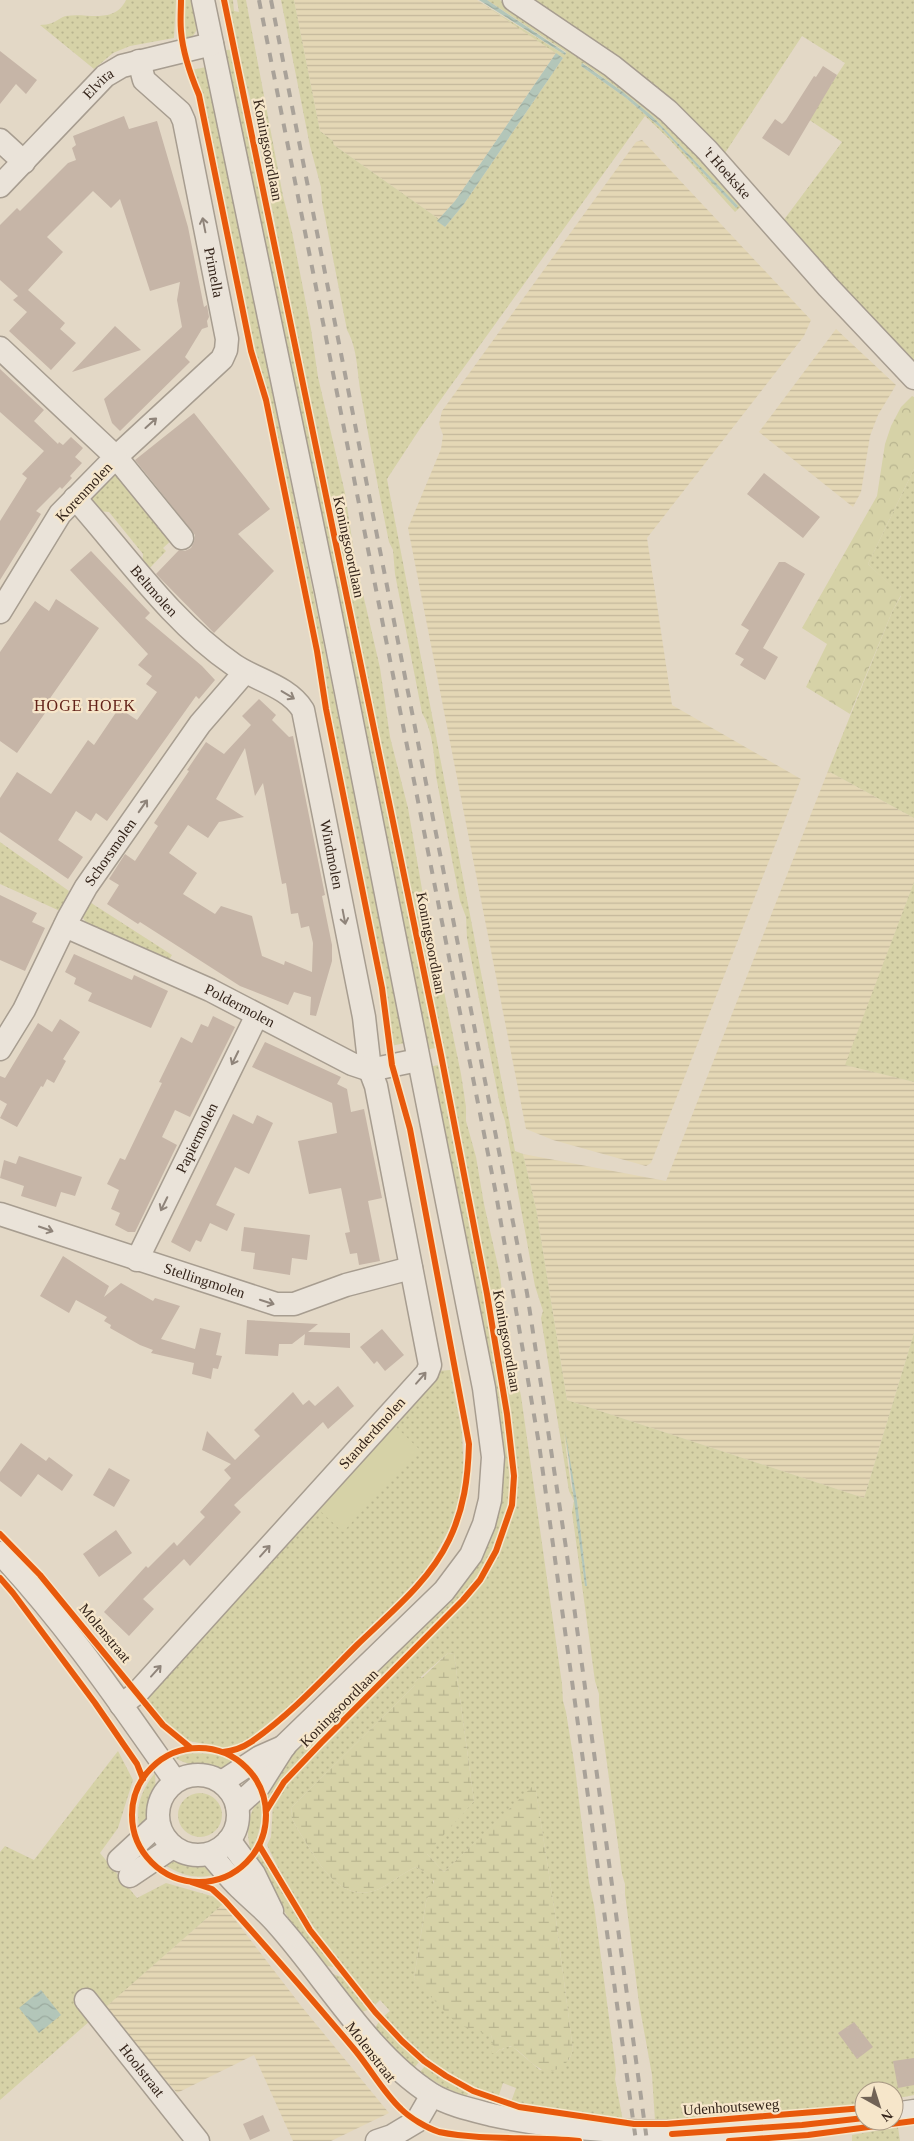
<svg xmlns="http://www.w3.org/2000/svg" width="914" height="2141" font-family="'Times New Roman',serif">
  <style>
    .farmland { fill: url(#farmland-rules) }
    .green { fill: url(#green-dots); fill-rule: evenodd }
    .forest { fill: url(#forest-crowns) }
    .wetland { fill: url(#wetland-marsh) }
    .pitch { fill: #d6d2a7 }
    .water { fill: url(#water-waves) }
    .building { fill: #c6b5a7; fill-rule: evenodd }
    .lines { fill: none; stroke-linecap: round; stroke-linejoin: round }
    .minor-casing { stroke: #a79d90; stroke-width: 25 }
    .minor { stroke: #eae3d9; stroke-width: 22 }
    .rail { stroke: #a9a299; stroke-width: 4; stroke-dasharray: 9 9; stroke-linecap: butt }
    .cycleway-casing { stroke: #f6e6ca; stroke-width: 9 }
    .cycleway { stroke: #e8590c; stroke-width: 6 }
    .oneway { stroke: #8f847a }
    .labels { text-anchor: middle; stroke-width: 4.5; stroke-linejoin: round; paint-order: stroke }
    .street-label { font-size: 15px; fill: #34241a; stroke: #f6e6ca }
    .neighbourhood-label { font-size: 16px; letter-spacing: 1px; fill: #622118; stroke: #f6e6ca }
  </style>
  <defs>
    <pattern id="farmland-rules" width="6" height="5" patternUnits="userSpaceOnUse" patternTransform="scale(1.25)"><rect width="6" height="5" fill="#e4d7b5"/><path d="M0 2.5h6" fill="none" stroke="#c4b89b"/></pattern>
    <pattern id="green-dots" width="8" height="8" patternUnits="userSpaceOnUse" patternTransform="scale(1.25)"><rect width="8" height="8" fill="#d6d2a7"/><path d="M2 2h.1M6 6h.1" fill="none" stroke="#b8b48f" stroke-width="1.8" stroke-linecap="round"/></pattern>
    <pattern id="forest-crowns" width="20" height="18" patternUnits="userSpaceOnUse" patternTransform="scale(1.25)"><rect width="20" height="18" fill="#d6d2a7"/><path d="M2 6a3 3 0 1 1 6 0M12 15a3 3 0 1 1 6 0" fill="none" stroke="#b8b48f"/></pattern>
    <pattern id="wetland-marsh" width="20" height="14" patternUnits="userSpaceOnUse" patternTransform="scale(1.25)"><rect width="20" height="14" fill="#d6d2a7"/><path d="M1 5h8M5 5V1M11 12h8M15 12V8" fill="none" stroke="#b8b48f"/></pattern>
    <pattern id="water-waves" width="16" height="10" patternUnits="userSpaceOnUse" patternTransform="scale(1.25)"><rect width="16" height="10" fill="#b3c6b9"/><path d="M0 5q4-4 8 0t8 0" fill="none" stroke="#9baa9e"/></pattern>
  </defs>
  <rect width="100%" height="100%" fill="#e3d8c6"/>
  <path class="farmland" d="M294,0h183l79,53 -101,148 -16,18 -105,-74 -1,-4 -13,-10z
    M642,140l169,180 -7,16 -157,202 25,167 129,74 -150,384 -5,3 -93,-26 -27,-11 -118,-601 33,-79 2,-14 -4,-11 3,-13 194,-269z
    M836,329l60,56 -18,30 -8,21 -9,56 -8,15 -94,-75z
    M828,771l86,47v64l-68,183 68,17v251l-50,165 -297,-98 -31,-192 -13,-54 143,27z
    M223,1904l79,103 87,106 -58,28h-38l-39,-86 -77,38 -74,-84z"/>
  <path class="green" d="M126,0h50l-2,38 -44,8 -17,7 -19,16 -54,-44c4,0 9,-1 12,-2 5,-2 9,-6 14,-7 21,-4 48,9 60,-16z
    M183,0h10c2,16 11,33 -7,40z
    M227,0h6l1,11 5,1 -2,-12h9l2,11 35,185 9,36 19,97 7,48 27,116 10,66 25,109 10,69 18,71 20,116 6,19 27,131 5,33v14l10,36 8,47 16,71 5,43 16,78 41,288 1,17 3,11 9,56 14,114 5,23 22,165 -1,9 8,42 -112,-19 5,-14 -13,-5 -5,15c-48,-20 -79,-44 -114,-82l6,-5 -10,-11 -5,5c-44,-51 -80,-99 -108,-160l4,-8 2,-34 23,-30 171,-172 24,-34 17,-39 8,-37v-36l-22,-135 -94,-483 -100,-481 -47,-247 -15,-55zM448,1653l6,1 20,147 -48,52 18,19 91,-87 21,135 17,130 -4,10 -29,10 -27,-23 -6,-1 -5,4 -2,-1 -4,4h-4l2,-7 -3,-11 -77,-56 12,-77 7,-17v-6l-13,-10 -4,-2c-14,6 -24,16 -37,22 -35,15 -56,-19 -71,-43 -6,-10 -13,-20 -17,-30l1,-9 123,-122v-3z
    M281,0h13l26,131 13,10 1,4 105,74 -1,2 7,6 19,-23 99,-146 -86,-58 88,55 1,-3 -79,-52h13l137,93 108,110 -10,9 -67,-74 -23,-22 -224,311 -34,52 128,672 8,3 13,54 31,192 297,98 50,-165v762l-20,4v-8h-30v13l-105,11 -104,6 -3,-46 -13,-72 -14,-109v-10l-3,-10 -23,-169v-11l-4,-13 -23,-169 2,-11 -5,-10 -28,-173 2,-7 -8,-25 -30,-165 -5,-16 -33,-167 -1,-21 -6,-16 -24,-125c-2,-20 -3,-45 -14,-63l-27,-139 -2,-24 -4,-8c-10,-49 -19,-98 -28,-148 -4,-20 -3,-45 -14,-64l-25,-128 -1,-15 -11,-41zM583,63l40,29 29,24 86,90 -2,2 -75,-80 -35,-30 -45,-32zM564,1434l13,67 10,85h-2l-10,-86 -4,-14z
    M529,0h385v370l-134,-145 62,-83 -34,-23 37,-56 -43,-27 -81,123z
    M232,49l203,999 -9,2 -203,-999z
    M206,67l199,976 -14,3 -7,-63 -59,-292 -4,-39 -26,-130 -27,-127 -14,-46 -51,-250 -11,-29z
    M117,467l57,71 -11,10 3,3 -19,20 -5,-6 1,-11 -34,-42 -11,-1 -5,-7 -1,-10z
    M914,469v349l-86,-47 64,-159 9,-16 -33,-32z
    M0,842l69,49 -9,20 -60,-27z
    M914,882v200l-69,-17z
    M85,899l87,56 -4,7 -82,-39 -4,-7z
    M438,1065l48,246 23,141 1,37 -4,25 -15,40 -24,37 -150,150 -34,37 -15,21 -1,-9 12,-23 213,-235 9,-27 3,-47 -75,-391z
    M450,1370l12,62 2,45 -12,47 -24,44 -35,37 -96,95 -49,40 -16,7 -8,1 -39,-8 -15,-11 -28,-37 296,-321z
    M118,1751l15,29 -15,48 -18,25 37,45 29,-15 49,14 8,7 -223,196v-248l5,-6 29,14z
    M186,1754c18,-1 35,-1 50,10 -20,7 -42,4 -61,-6z
    M155,1773c2,22 -3,41 -15,59 -5,-24 0,-40 15,-59z
    M178 1815a22 22 0 1 1 44 0a22 22 0 1 1-44 0Z
    M261,1795c3,21 -1,38 -10,57 -6,-22 -3,-38 10,-57z
    M259,1853l34,57 40,55v2l-11,-2 -13,-16 -29,-44 -26,-45z
    M179,1861l24,5 13,8c-20,6 -35,1 -53,-10z
    M333,1974l11,4 26,31 -8,3 -31,-37z
    M380,2020l38,39 1,3 -5,6 -39,-40z
    M425,2066l44,26 -3,5 -24,-11 -22,-14z
    M898,2127l2,14h-48v-6z"/>
  <path class="forest" d="M912,396l2,1v72l-46,95 33,31 -9,17 -42,102 -44,-27 21,-43 -25,-16 75,-132 8,-52 6,-18 10,-19z"/>
  <path class="wetland" d="M448,1653l6,1 20,147 -47,53 17,18 91,-88 21,136 17,130c-3,9 -7,15 -15,19 -21,9 -31,-16 -48,-23l-8,3 3,3 -5,-3 -4,4h-5l3,-7 -5,-3 4,1 -2,-9 -33,-10 -44,-46 12,-77 8,-21 -14,-12 -4,-2c-14,6 -24,16 -37,22 -35,15 -56,-19 -71,-43 -6,-10 -13,-20 -17,-30l1,-9 123,-122v-3l5,-5 2,1z"/>
  <path class="pitch" d="M395,1426l24,23 -76,83 -25,-23z"/>
  <path class="water" d="M479,0h8l79,53 -1,2z
    M556,53l7,5 -99,146 -19,23 -8,-6 18,-20z
    M582,63l41,29 29,24 86,90 -2,2 -75,-80 -35,-30 -45,-32z
    M565,1430l12,71 10,85h-2z
    M41,1990l20,25 -22,18 -20,-25z"/>
  <path class="building" d="M0,51l37,29 -11,14 -10,-10 -16,20z
    M823,66l14,9 -48,81 -27,-18 13,-19 7,5 4,-4 28,-44 2,1z
    M124,116l5,13 28,-8 31,106 16,80 3,-2 2,12 -2,4 1,6 -6,2 -17,28 5,5 -70,69 -8,-8 -8,-24 78,-72 -5,-27 3,-18 -30,9 -30,-92 -9,9 -18,-17 -46,46 16,15 -35,38 37,33 -5,6 16,14 -25,27 -42,-39 18,-19 -14,-12 5,-4 -18,-16v-55l17,-17 3,3 48,-48 8,-3 -4,-12 4,-3 -3,-9z
    M115,326l26,24 -69,22z
    M0,369l44,41 -10,11 24,23 1,-2 4,3 8,-8 12,11 -8,9 7,6 -12,13 2,2 -10,11 -2,-2 -24,24 5,3 -41,66v-59l27,-43 -5,-4 22,-23 -44,-39z
    M194,413l76,96 -32,25 36,37 -60,62 -58,-59 23,-24 6,1 6,-3 3,-6 1,-7 -60,-75z
    M764,473l56,44 -17,21 -56,-44z
    M91,551l59,62 -5,5 57,48 13,14 -16,19 -3,-3 -89,125 -11,-8 -5,8 -15,-10 -18,29 25,17 -15,22 -68,-47v-34l17,-26 34,22 37,-54 6,5 25,-37 18,12 20,-28 -11,-8 6,-8 -14,-11 10,-11 -78,-84z
    M779,562h6l20,12 -42,74 15,9 -13,23 -25,-15 4,-6 -9,-5 14,-24 -8,-5z
    M56,599l43,29 -53,76 4,2 -33,47 -17,-12v-89l35,-51 14,10z
    M259,699l17,16 -4,5 17,17 4,-1 32,159 -3,1 10,49v16l-16,55 -6,-1 1,-18 -17,-5 -6,13 -48,-19 -100,-64 -2,2 -31,-20 12,-19 -10,-6 16,-25 10,7 23,-35 -4,-3 35,-52 -2,-1 19,-28 18,12 27,-29 -9,-9zM245,748l10,48 8,-13 19,101 4,-1 5,31 7,-1 3,15 8,-2 4,17 -1,29 -27,-11 -1,4 -22,-9 -10,-40 -31,-10 -6,8 -32,-20 14,-21 -28,-20 19,-28 20,13 11,-16 25,-5 -28,-18z
    M0,895l37,18 -5,9 13,6 -20,43 -25,-11z
    M74,954l58,26 2,-5 34,16 -17,37 -63,-27 4,-8 -18,-9 2,-6 -11,-6z
    M213,1016l22,11 -45,90 -15,-7 -13,27 15,8 -42,87h-7l-13,-7 5,-12 -9,-4 8,-19 -12,-6 13,-26 5,2 37,-77 -3,-1 22,-45 11,6 9,-19 7,3z
    M60,1019l20,13 -17,27 3,2 -12,22 -7,-4 -4,8 -2,-1 -24,41 -17,-9 7,-14 -7,-4v-24l5,2 33,-55 14,9z
    M265,1042l76,35 -4,7 10,5 4,23 13,-3 18,89 -14,3 12,60 -21,4 -2,-12 -7,1 -5,-21 5,-1 -9,-44 -32,6 -11,-53 39,-8 -5,-30 -80,-36z
    M233,1114l20,10 4,-9 16,8 -24,51 -14,-7 -19,38 19,9 -8,17 -17,-8 -9,19 -5,-2 -6,12 -19,-10z
    M19,1156l63,21 -7,19 -14,-4 -5,15 -35,-11 3,-10 -24,-8 4,-18 12,4z
    M244,1227l66,8 -3,25 -15,-2 -2,17 -37,-6 2,-16 -14,-2z
    M63,1256l46,30 -5,11 17,-14 32,18 2,-3 25,8 -19,33 34,10 5,-21 21,5 -5,22 6,1 -4,13 -5,-1 -2,11 -19,-5 2,-11 -43,-10 2,-3 -13,-5 -30,-17 1,-3 -7,-4 3,-4 -31,-17 -7,13 -29,-17z
    M247,1320l71,4 -10,8 42,1v15l-46,-3 1,-11 -13,10h-13l-1,12 -33,-2z
    M382,1329l22,26 -19,16 -8,-10 -3,3 -14,-17z
    M338,1386l16,20 -26,23 -5,-7 -89,83 7,7 -51,54 -6,-7 -41,40 11,10 -25,27 -25,-24 42,-46 2,2 26,-26 3,4 28,-29 -5,-5 31,-34 -7,-8 7,-6 -29,-14 5,-19 28,29 25,-24 -6,-6 39,-38 10,13 6,-5 6,6z
    M21,1443l25,18 3,-4 24,18 -11,16 -24,-17 -17,23 -21,-16v-9z
    M109,1468l21,12 -16,27 -21,-12z
    M116,1530l16,23 -33,24 -16,-23z
    M854,2022l19,25 -16,12 -19,-26z
    M914,2058v27l-16,3 -5,-27z
    M263,2115l7,16 -20,9 -7,-16z"/>
  <g class="lines">
    <g class="minor-casing">
      <g id="minor">
        <path d="M203,0l123,591 158,797 9,69 -3,43 -6,24 -13,31 -27,36 -159,154 -26,41 -22,20"/>
        <path id="s1" d="M514,0l98,66 56,45 39,39 121,137 86,91"/>
        <path id="s2" d="M139,61l5,19 36,32 4,9 43,218 -1,11 -4,9 -106,98 66,81"/>
        <path d="M0,140l24,22"/>
        <path id="s3" d="M0,186l105,-110 17,-10 90,-22"/>
        <path d="M0,348l116,109 -56,57 -60,98"/>
        <path id="s4" d="M75,498c51,57 95,123 159,167 22,15 54,21 69,45l61,307 6,53 6,16 54,279 -3,8 -290,320 -16,12"/>
        <path id="s5" d="M65,926l145,64 142,74 18,6 48,-10"/>
        <path id="s6" d="M0,1049l24,-39 44,-91 18,-32 114,-163 45,-52"/>
        <path id="s7" d="M0,1214l276,90h18l52,-19 65,-17"/>
        <path id="s8" d="M137,1260l120,-245"/>
        <path d="M0,1553c66,70 120,150 175,228"/>
        <circle cx="198" cy="1815" r="40"/>
        <path d="M222,1782l38,-25 25,-11"/>
        <path d="M229,1840l25,34 18,37"/>
        <path d="M210,1854c10,11 19,24 30,34 13,13 28,24 39,38 47,53 91,129 152,168 18,11 41,16 61,21 121,26 250,18 372,3"/>
        <path d="M119,1860l39,-36"/>
        <path d="M130,1876l43,-29"/>
        <path id="s9" d="M86,2000l112,141"/>
        <path d="M894,2114l20,-3"/>
        <path d="M377,2141l15,-5 25,-15 15,-26"/>
      </g>
    </g>
    <use href="#minor" class="minor"/>
    <path class="rail" d="M259,0l237,1194 43,250 97,697
      M271,0l256,1293 39,255 81,593"/>
    <g class="cycleway-casing">
      <path id="cycleway" d="M181,0c0,10 -1,21 0,31 2,23 9,43 18,64l52,256 15,49 51,251 9,58 56,279 10,77 18,64 59,315c-1,34 -5,65 -20,96 -20,42 -59,73 -92,105 -34,34 -67,70 -106,97 -9,6 -18,9 -28,10
        M224,0l217,1055 46,239 20,120 7,62 -2,29 -16,46 -16,29 -17,20 -142,143 -37,39 -18,29
        M0,1534l40,41 123,150 28,23
        M0,1578l13,15 82,110 42,61 6,15
        M132 1815a67 67 0 1 1 134 0a67 67 0 1 1-134 0Z
        M259,1845l51,85 65,82 27,29 22,20 22,15 27,15 46,16 115,17h33l197,-16
        M191,1882l21,7 13,12c44,49 87,98 129,148 16,19 29,43 47,60 9,9 26,19 38,23 45,9 94,4 140,9
        M672,2134l130,-9 62,-7
        M729,2141l79,-6 106,-14"/>
    </g>
    <use href="#cycleway" class="cycleway"/>
  </g>
  <defs><path id="oneway-shaft" d="M-6 0H5M1.5-3L5.5 0L1.5 3" fill="none" stroke-width="1.6" stroke-linecap="round" stroke-linejoin="round" transform="scale(1.25)"/></defs>
  <g class="oneway">
    <use href="#oneway-shaft" transform="translate(204 225) rotate(-101)"/>
    <use href="#oneway-shaft" transform="translate(151 423) rotate(-42)"/>
    <use href="#oneway-shaft" transform="translate(288 695) rotate(31)"/>
    <use href="#oneway-shaft" transform="translate(143 806) rotate(-55)"/>
    <use href="#oneway-shaft" transform="translate(344 917) rotate(79)"/>
    <use href="#oneway-shaft" transform="translate(235 1058) rotate(116)"/>
    <use href="#oneway-shaft" transform="translate(164 1204) rotate(116)"/>
    <use href="#oneway-shaft" transform="translate(46 1229) rotate(19)"/>
    <use href="#oneway-shaft" transform="translate(267 1302) rotate(18)"/>
    <use href="#oneway-shaft" transform="translate(421 1378) rotate(-49)"/>
    <use href="#oneway-shaft" transform="translate(265 1551) rotate(-48)"/>
    <use href="#oneway-shaft" transform="translate(156 1671) rotate(-48)"/>
  </g>
  <g class="labels">
    <g class="street-label">
      <text dy="5" stroke="none"><textPath href="#s3" startOffset="142">Elvira</textPath></text>
      <text transform="translate(268 150) rotate(79)" y="5">Koningsoordlaan</text>
      <text dy="5" stroke="none"><textPath href="#s1" startOffset="276">'t Hoekske</textPath></text>
      <text dy="5" stroke="none"><textPath href="#s2" startOffset="232">Primella</textPath></text>
      <text transform="translate(84 492) rotate(-47)" y="5">Korenmolen</text>
      <text transform="translate(349 547) rotate(78)" y="5">Koningsoordlaan</text>
      <text dy="5" stroke="none"><textPath href="#s4" startOffset="122">Beltmolen</textPath></text>
      <text dy="5" stroke="none"><textPath href="#s6" startOffset="226">Schorsmolen</textPath></text>
      <text dy="5" stroke="none"><textPath href="#s4" startOffset="462">Windmolen</textPath></text>
      <text transform="translate(431 943) rotate(79)" y="5">Koningsoordlaan</text>
      <text dy="5" stroke="none"><textPath href="#s5" startOffset="192">Poldermolen</textPath></text>
      <text dy="5" stroke="none"><textPath href="#s8" startOffset="136">Papiermolen</textPath></text>
      <text dy="5" stroke="none"><textPath href="#s7" startOffset="215">Stellingmolen</textPath></text>
      <text transform="translate(507 1341) rotate(80)" y="5">Koningsoordlaan</text>
      <text transform="translate(372 1433) rotate(-48)" y="5">Standerdmolen</text>
      <text transform="translate(105 1633) rotate(50)" y="5">Molenstraat</text>
      <text transform="translate(339 1708) rotate(-45)" y="5">Koningsoordlaan</text>
      <text transform="translate(371 2052) rotate(52)" y="5">Molenstraat</text>
      <text dy="5" stroke="none"><textPath href="#s9" startOffset="90">Hoolstraat</textPath></text>
      <text transform="translate(731 2107) rotate(-4)" y="5">Udenhoutseweg</text>
    </g>
    <g class="neighbourhood-label">
      <text x="85" y="711">HOGE HOEK</text>
    </g>
  </g>
  <g transform="translate(879 2106) rotate(141)"><circle r="24" fill="#f6e6ca" stroke="#a89884"/>
  <path d="M0-4L9 19L0 12L-9 19Z" fill="#716356"/>
  <text y="-8" font-size="14" font-weight="bold" text-anchor="middle" fill="#34241a">N</text>
  </g>
</svg>
